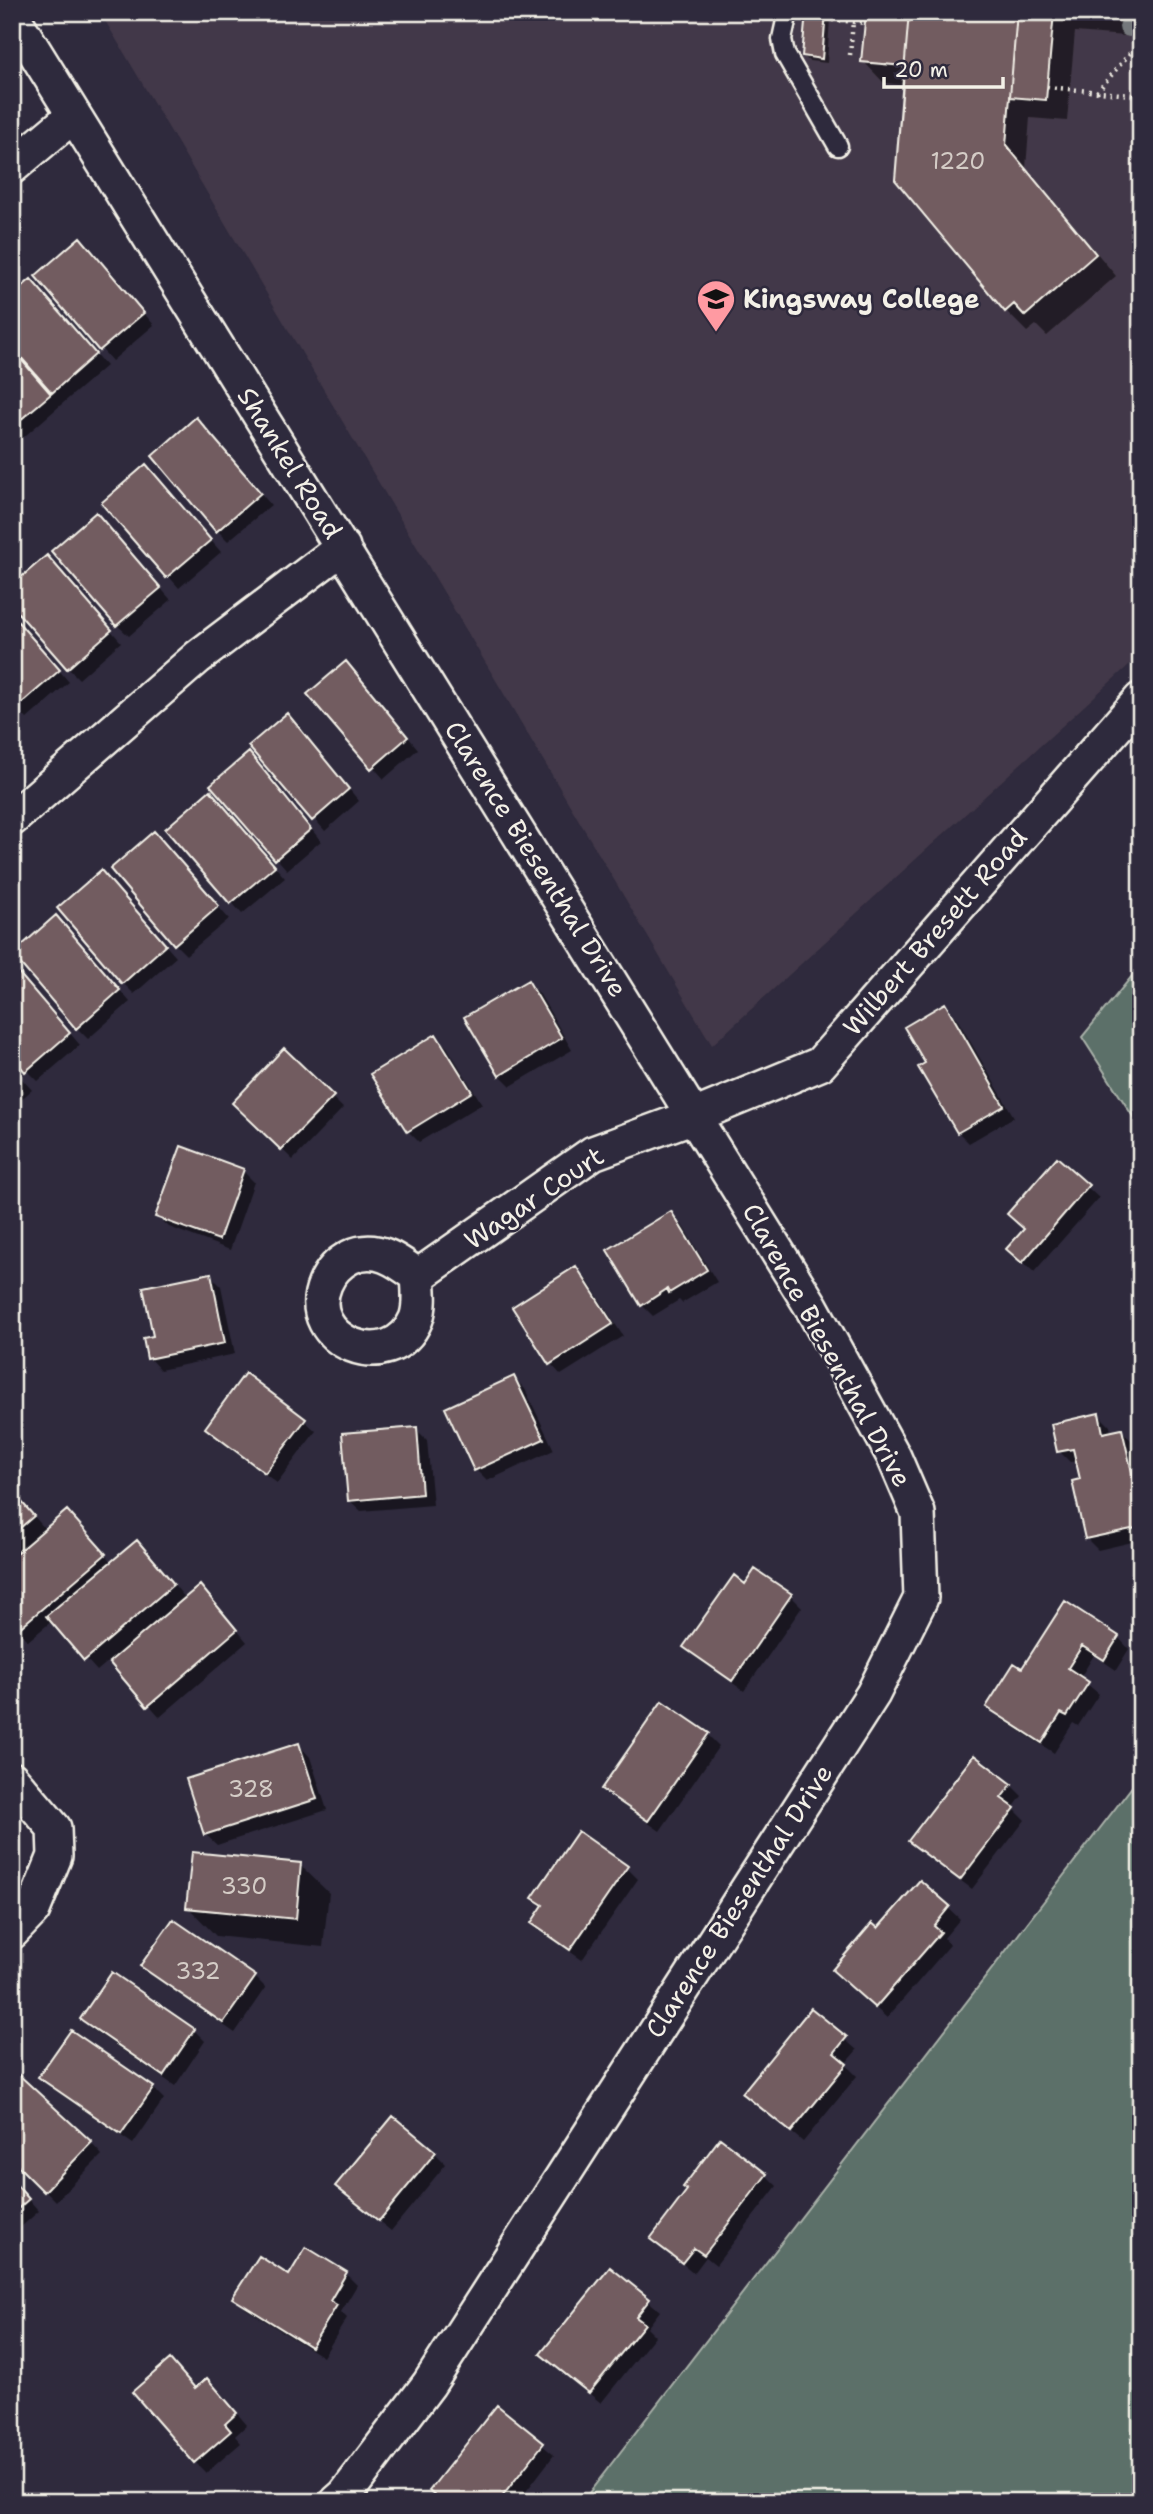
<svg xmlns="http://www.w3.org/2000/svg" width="1153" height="2514" font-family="'Shantell Sans',sans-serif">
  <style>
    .built { fill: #433948 }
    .green { fill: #5b7069; stroke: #a8b0a8; stroke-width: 2 }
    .shadow { fill: #0007 }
    .building { fill: #725b61; stroke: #f4f1e8; stroke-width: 2 }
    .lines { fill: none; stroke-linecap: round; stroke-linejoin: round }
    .service-casing { stroke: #f4f1e8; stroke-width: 23 }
    .minor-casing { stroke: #f4f1e8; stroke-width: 38 }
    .path { stroke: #f4f1e8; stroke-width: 4.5; stroke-dasharray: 2 5; stroke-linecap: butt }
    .service { stroke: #2f2a3d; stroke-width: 18 }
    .minor { stroke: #2f2a3d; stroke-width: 33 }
    .tree { fill: #75787c }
    .labels { text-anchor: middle; stroke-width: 5; stroke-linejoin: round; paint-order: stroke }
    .number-label { font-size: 23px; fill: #d4ccc6 }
    .poi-label { font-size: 26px; font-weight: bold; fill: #f4f1e8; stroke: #2f2a3d; text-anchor: start }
    .street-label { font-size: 26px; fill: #f4f1e8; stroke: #2f2a3d }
  </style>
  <rect width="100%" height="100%" fill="#2f2a3d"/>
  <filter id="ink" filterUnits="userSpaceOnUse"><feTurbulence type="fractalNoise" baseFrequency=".0143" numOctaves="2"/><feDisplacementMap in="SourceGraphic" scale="14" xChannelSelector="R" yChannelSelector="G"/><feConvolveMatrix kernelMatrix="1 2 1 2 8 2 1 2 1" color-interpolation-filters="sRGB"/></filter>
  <g filter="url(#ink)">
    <path class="built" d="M100,12h1041v642l-429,391z"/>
    <path class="green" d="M1141,965v164l-59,-92z
      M1141,1775v727h-559z"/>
    <path class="shadow" d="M868,12h271l-2,25 -62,-5 -8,89 -37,-3 -4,50 90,108 -69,60 -11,-11 -9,7 -21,-21 -109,-132 7,-94 -20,-2 -21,-22z
      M825,14l5,5 -3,44 -18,-2 -6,-5z
      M91,251l63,74 -42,36 -75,-85z
      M42,292l64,74 -88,76 -6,-6v-138z
      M207,431l64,74 -43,36 -11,-11z
      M157,478l64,74 -42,36 -75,-85z
      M96,514l75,86 -42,36 -12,-11z
      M58,569l63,73 -42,37 -11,-11z
      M12,615l57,67 -42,37 -15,-16z
      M357,675l61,74 -34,30 -75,-85z
      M287,715l72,86 -34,30 -74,-85z
      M260,766l61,75 -34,29 -75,-84z
      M221,804l64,74 -43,36 -74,-85z
      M165,845l64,74 -43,36 -11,-11z
      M112,884l64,73 -42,37 -11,-11z
      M67,928l63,74 -42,37 -11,-11z
      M17,971l63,74 -42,36 -11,-11z
      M528,982l11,11 33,57 -61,36 -11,-11z
      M945,1005l11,12 58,100 -45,26 -11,-11 -31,-68z
      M435,1036l12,11 35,57 -63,38 -11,-11z
      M284,1051l59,57 -50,52 -59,-57z
      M12,1068l20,22 -20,17z
      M1057,1159l42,39 -65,74 -14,-12 5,-30z
      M243,1171l11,11 -24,68 -61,-23 -12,-11z
      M671,1214l11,11 35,57 -35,21 -3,-3 -26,16 -11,-11z
      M576,1269l11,11 36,56 -62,39 -11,-12z
      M210,1275l11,11 14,68 -75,16 -11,-12 6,-21z
      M514,1378l11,11 29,61 -67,31 -11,-11z
      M1099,1415l11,11 1,7 11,-2 11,11 8,35v63l-43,10 -11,-11 -4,-59 -5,-19 -8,1 -11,-11z
      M304,1420l12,11 -39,52 -59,-44 -11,-12z
      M416,1429l11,11 6,65 -72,6 -12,-11z
      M12,1491l34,39 32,-7 34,40 36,-10 38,46 25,-1 36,44 -87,75 -50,-57 -13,11 -45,-50 -24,20 -16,-16z
      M756,1571l35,25 11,11 -58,84 -47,-33 -12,-11 61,-61z
      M1065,1603l53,34 11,12 -13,21 -22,-15 -14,23 19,16 -21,32 -5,-3 -19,30 -54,-35 -11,-11 34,-37z
      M663,1704l45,31 11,11 -59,85 -45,-31 -11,-11z
      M299,1745l11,12 17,53 -110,35 -12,-11z
      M1011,1785l11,11 -9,12 12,12 -53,69 -50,-37 -11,-11z
      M579,1834l48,34 11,11 -56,81 -37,-26 -12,-11 11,-16 -10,-9z
      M300,1865l29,28 -6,54 -107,-11 -28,-29z
      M920,1882l40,37 -16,19 6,7 -63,73 -42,-37 33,-50z
      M143,1966l112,11 11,11 -31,45 -81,-56z
      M811,2010l46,40 -12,14 12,12 -54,66 -59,-50z
      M82,2019l112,11 11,11 -30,45 -82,-56z
      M41,2077l112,11 11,11 -31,45 -81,-56z
      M91,2143l11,12 -46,46 -44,-44z
      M435,2153l11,11 -55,67 -42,-34z
      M766,2175l11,11 -61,79 -10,-8 -12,16 -42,-34 37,-49z
      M12,2181l27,30 -27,24z
      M307,2249l39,25 11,11 -16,27 6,6 -24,39 -77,-48 -11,-11 55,-21z
      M611,2269l49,42 -13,17 8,8 -54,67 -47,-38z
      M196,2389l22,2 29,34 -12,11 6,7 -35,30 -11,-11z
      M497,2407l57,48 -36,47h-77l-10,-11z
      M12,2438l11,13 -11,9z"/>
    <path class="building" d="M806,12h20l-4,47 -20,-3z
      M866,12h188l-8,88 -36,-3 -4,48 90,109 -71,62 -11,-12 -9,8 -110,-132 9,-114 -43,-4z
      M909,12h108l-11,133 90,109 -71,62 -11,-12 -9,8 -110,-132z
      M80,237l64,76 -45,38 -64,-75z
      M31,279l65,75 -44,39 -40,-46v-52z
      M12,349l39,45 -39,33z
      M196,417l65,76 -45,39 -64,-76z
      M146,464l65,76 -45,38 -65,-75z
      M96,512l65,76 -45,38 -65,-75z
      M47,555l65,75 -45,39 -55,-63v-21z
      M12,615l48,55 -45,39 -3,-4z
      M346,661l62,76 -37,32 -64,-75z
      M287,713l62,76 -37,32 -64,-75z
      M249,752l62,77 -36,31 -65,-75z
      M210,790l65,76 -45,38 -65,-75z
      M154,831l65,75 -45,39 -64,-76z
      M101,870l65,75 -44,39 -65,-76z
      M56,915l64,75 -44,39 -64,-75z
      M12,965l58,68 -45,39 -13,-16z
      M528,980l34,58 -63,38 -35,-59z
      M945,1003l59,103 -47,27 -39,-66 7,-4 -21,-36z
      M436,1034l36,58 -65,40 -37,-58z
      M284,1048l50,48 -53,54 -49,-47z
      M181,1146l63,23 -25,71 -64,-23z
      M1057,1157l32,28 -67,78 -16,-14 18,-20 -17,-15z
      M671,1211l36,59 -38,23 -2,-4 -26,17 -34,-56z
      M576,1266l37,58 -64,41 -37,-58z
      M211,1273l14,70 -78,16 -4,-21 10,-2 -10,-49z
      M245,1373l61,46 -41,54 -60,-45z
      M514,1376l30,63 -70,32 -29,-63z
      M1099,1413l4,20 19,-4 19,82v16l-56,12 -13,-58 8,-2 -7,-30 -16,3 -6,-28z
      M417,1427l5,67 -74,7 -6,-68z
      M12,1491l22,25 -22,19z
      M67,1510l39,44 -90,77 -4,-3v-71z
      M137,1540l37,44 -90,77 -38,-45z
      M755,1569l37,25 -60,87 -49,-34 51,-72 11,9z
      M200,1585l37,45 -90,77 -38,-45z
      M1065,1601l54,35 -15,24 -22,-14 -14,22 21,14 -22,34 -6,-3 -19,30 -56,-36 28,-44 8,5z
      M662,1701l47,32 -61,88 -47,-32z
      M299,1743l18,56 -113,36 -18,-56z
      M974,1755l38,29 -11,14 14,10 -55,72 -52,-39z
      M578,1831l50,35 -58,84 -39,-27 12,-18 -11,-7z
      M192,1852l109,11 -5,56 -110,-11z
      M920,1880l30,26 -16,20 7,6 -66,76 -43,-38 40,-47 6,5z
      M173,1919l83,57 -33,47 -83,-57z
      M112,1972l83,57 -32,47 -83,-57z
      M811,2008l36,29 -13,16 13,11 -56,68 -49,-39z
      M71,2030l83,57 -33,47 -83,-57z
      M18,2074l74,68 -48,50 -32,-32v-81z
      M393,2116l43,36 -57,69 -44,-35z
      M720,2138l47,36 -63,81 -10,-7 -12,15 -32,-24 37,-49 -4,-3z
      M12,2180l17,19 -17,15z
      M306,2247l41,25 -17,29 7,4 -26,42 -79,-49 27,-42 30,19z
      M610,2267l40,32 -14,18 9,7 -56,69 -49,-39z
      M170,2359l25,29 12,-10 30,35 -12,11 6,7 -37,32 -62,-71z
      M497,2405l47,38 -46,59h-56l-13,-11z"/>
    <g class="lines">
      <g class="service-casing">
        <path id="service" d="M788,12l-6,27 3,15 53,92"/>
      </g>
      <g class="minor-casing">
        <path id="minor" d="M12,15l799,1291 83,151 24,56 3,85 -48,96 -444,690 -84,111 -8,7
          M12,167l62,-52
          M12,819l186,-162 145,-110
          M418,1276c-20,-15 -42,-32 -68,-19 -12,6 -20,15 -25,27 -24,57 66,94 91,35 5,-13 3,-29 2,-43l175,-123 101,-37 126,-52 321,-365
          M12,1779l42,49 1,28 -22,54 -21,22"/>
      </g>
      <path class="path" d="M825,19l40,4
        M850,55l3,-33
        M1047,87l94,9
        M1097,92l44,-52"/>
      <use href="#service" class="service"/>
      <use href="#minor" class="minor"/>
    </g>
    <circle class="tree" cx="1129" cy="27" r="10"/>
  </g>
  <defs>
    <g id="school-pin" transform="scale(2.0125)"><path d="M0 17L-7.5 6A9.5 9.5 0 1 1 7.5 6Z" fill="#ff9aa2" stroke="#2f2a3d"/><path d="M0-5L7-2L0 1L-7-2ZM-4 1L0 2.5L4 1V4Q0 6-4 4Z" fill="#111"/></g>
  </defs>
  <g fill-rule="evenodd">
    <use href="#school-pin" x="716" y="299"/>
  </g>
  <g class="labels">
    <g class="number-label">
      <text x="958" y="169">1220</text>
      <text x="251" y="1797">328</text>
      <text x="244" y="1894">330</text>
      <text x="198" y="1979">332</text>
    </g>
    <g class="poi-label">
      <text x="743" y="308">Kingsway College</text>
    </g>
    <g class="street-label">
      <text transform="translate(290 463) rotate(58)" y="9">Shankel Road</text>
      <text transform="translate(536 859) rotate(58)" y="9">Clarence Biesenthal Drive</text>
      <text transform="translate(935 932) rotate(-49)" y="9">Wilbert Bresett Road</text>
      <text transform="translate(534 1198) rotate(-34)" y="9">Wagar Court</text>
      <text transform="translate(827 1345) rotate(61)" y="9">Clarence Biesenthal Drive</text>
      <text transform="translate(739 1901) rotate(-57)" y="9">Clarence Biesenthal Drive</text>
    </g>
  </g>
  <rect width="1153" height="2514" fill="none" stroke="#2f2a3d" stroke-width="42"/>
  <rect x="21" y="21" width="1111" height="2472" fill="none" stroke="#f4f1e8" stroke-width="2.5" filter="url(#ink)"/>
  <path d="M884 77v10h119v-10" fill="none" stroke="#f4f1e8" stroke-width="3.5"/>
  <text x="894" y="77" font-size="21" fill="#f4f1e8" stroke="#2f2a3d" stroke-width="5" paint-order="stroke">20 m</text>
</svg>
